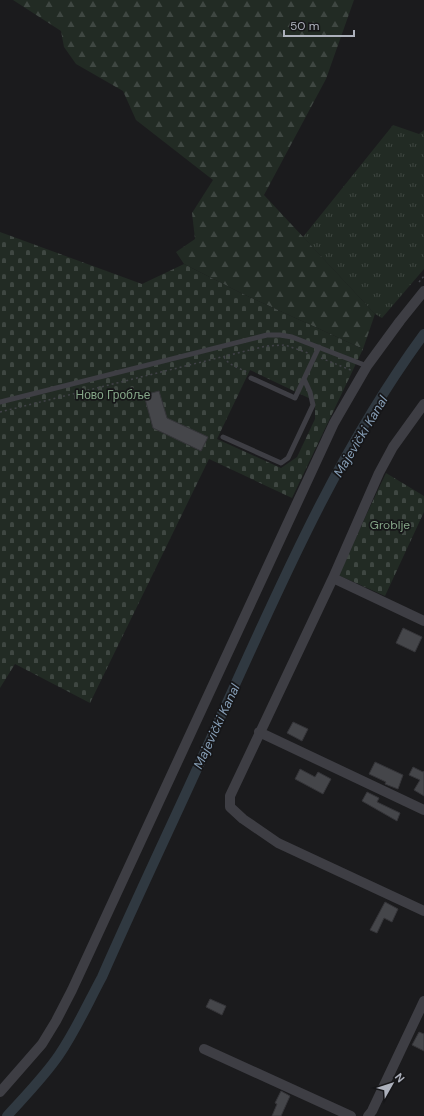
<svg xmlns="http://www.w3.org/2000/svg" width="424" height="1116" font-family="'DM Sans',sans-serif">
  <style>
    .grass { fill: url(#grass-tufts) }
    .forest { fill: url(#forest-firs) }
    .cemetery { fill: url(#cemetery-stones); fill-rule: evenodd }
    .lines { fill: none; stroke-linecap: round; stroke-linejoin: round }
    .canal { stroke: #303941; stroke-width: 10 }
    .building { fill: #45464a; stroke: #353539 }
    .path { stroke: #424349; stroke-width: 1.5; stroke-dasharray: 2 3; stroke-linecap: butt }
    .service { stroke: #3e3e44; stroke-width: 5 }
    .minor { stroke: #3e3e44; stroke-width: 10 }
    .labels { text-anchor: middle; stroke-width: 3.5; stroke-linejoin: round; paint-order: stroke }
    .park-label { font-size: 12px; fill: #85a688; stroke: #161618 }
    .water-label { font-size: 13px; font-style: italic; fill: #869eb6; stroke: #161618 }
  </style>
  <defs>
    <pattern id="grass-tufts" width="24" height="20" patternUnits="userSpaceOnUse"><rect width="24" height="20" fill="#222b24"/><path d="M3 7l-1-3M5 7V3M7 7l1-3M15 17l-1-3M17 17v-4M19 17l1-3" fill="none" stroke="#3f4742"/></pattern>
    <pattern id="forest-firs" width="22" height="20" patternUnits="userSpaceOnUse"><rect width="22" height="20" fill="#222b24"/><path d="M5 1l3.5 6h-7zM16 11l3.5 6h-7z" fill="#3f4742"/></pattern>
    <pattern id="cemetery-stones" width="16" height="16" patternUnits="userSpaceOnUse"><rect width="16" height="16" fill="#222b24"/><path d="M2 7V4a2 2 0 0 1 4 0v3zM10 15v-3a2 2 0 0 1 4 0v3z" fill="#3f4742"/></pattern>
  </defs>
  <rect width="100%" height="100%" fill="#1b1b1d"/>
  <path class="grass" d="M393,125l26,9 5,-4v139l-42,49 -7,-4 -72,-77z"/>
  <path class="forest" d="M13,0h341l-28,79 -62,116 111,119 -12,35 -120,-55 -59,-30 -8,-12 19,-13 -3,-26 21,-33 -77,-60 -13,-29 -47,-27 -12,-17 -3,-16z"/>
  <path class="cemetery" d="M0,232l142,52 42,-20 59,30 120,55 -71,149 -83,-39 -119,244 -75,-39 -15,24zM250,370l65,31v18l-18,38 -16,11 -64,-29z
    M386,473l38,23v16l-39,84 -47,-21z"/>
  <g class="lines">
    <path class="canal" d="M7,1116c18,-20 37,-39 52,-61 17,-25 29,-52 43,-78 40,-91 83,-180 123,-270 58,-128 115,-259 199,-373"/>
  </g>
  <path class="building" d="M159,391l8,27 41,19 -7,14 -48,-23 -9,-33z
    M403,628l19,9 -7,15 -19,-9z
    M293,722l15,7 -6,12 -15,-8z
    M375,762l28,13 -5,14 -13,-5 1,-2 -17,-8z
    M413,767l10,5 1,-1v25l-10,-6 6,-10 -11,-5z
    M300,769l15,8 3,-5 13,7 -8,15 -28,-15z
    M367,792l12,6 -2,4 23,11 -3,8 -35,-20z
    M385,902l13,7 -6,13 -8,-4 -7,15 -7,-3z
    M210,999l16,7 -4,9 -16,-8z
    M419,1032l5,2v17l-12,-6z
    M281,1091l9,5 -9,20h-9l5,-12 -2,-1z"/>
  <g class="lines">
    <path class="path" d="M419,282l5,-6
      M224,357c4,8 15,11 23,15
      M321,358l32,13
      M0,412l266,-66 19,-1 23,8"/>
    <path class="service" d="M251,378l44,20 24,-51
      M0,402l267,-67h13l12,2 75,29
      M223,437l58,26 7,-5 25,-53 -3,-13 -6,-13"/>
    <path class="minor" d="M424,404l-31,43 -14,26 -46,105 -103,218v11l13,12 35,24 146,68
      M333,578l91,43
      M259,732l165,78
      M204,1049l147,67
      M0,1092l42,-48 14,-23 16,-31 262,-567 33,-57 33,-45 24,-30
      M368,1116l4,-5 52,-110"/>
  </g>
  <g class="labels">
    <g class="park-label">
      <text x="113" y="399">Ново Гробље</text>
      <text x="390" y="529">Groblje</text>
    </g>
    <g class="water-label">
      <text transform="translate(360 436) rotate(-59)" y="5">Majevički Kanal</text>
      <text transform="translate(216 726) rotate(-65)" y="5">Majevički Kanal</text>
    </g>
  </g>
  <g transform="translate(392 1084) rotate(51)" stroke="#161618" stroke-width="3" paint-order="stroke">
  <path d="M0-3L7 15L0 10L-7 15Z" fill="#adb1bc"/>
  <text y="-6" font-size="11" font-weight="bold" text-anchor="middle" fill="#adb1bc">N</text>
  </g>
  <path d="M284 30v6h70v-6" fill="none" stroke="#adb1bc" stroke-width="2"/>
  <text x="290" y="30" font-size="12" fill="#adb1bc" stroke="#161618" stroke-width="3" paint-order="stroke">50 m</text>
</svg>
